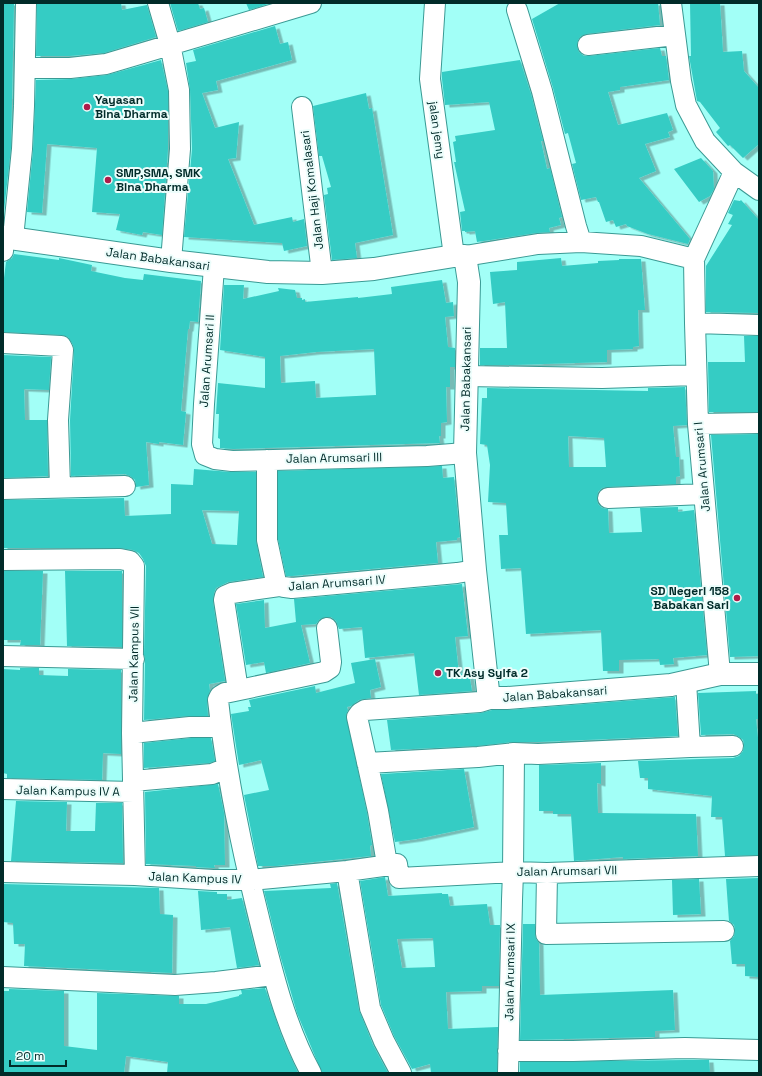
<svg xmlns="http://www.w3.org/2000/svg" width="762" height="1076" font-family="'Space Grotesk',sans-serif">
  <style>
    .building { fill: #35ccc4; fill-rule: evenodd; filter: url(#shadow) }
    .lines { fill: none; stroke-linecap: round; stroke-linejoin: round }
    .minor-casing { stroke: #3a9a94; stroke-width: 22 }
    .tertiary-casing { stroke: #3a9a94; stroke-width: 24 }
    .minor { stroke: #fff; stroke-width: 20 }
    .tertiary { stroke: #fff; stroke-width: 22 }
    .poi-dot { fill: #ae1b4a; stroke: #ecfdfb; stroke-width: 1.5 }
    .labels { text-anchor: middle; stroke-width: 4; stroke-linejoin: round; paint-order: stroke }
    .poi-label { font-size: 12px; font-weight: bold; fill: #012b29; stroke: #ecfdfb; text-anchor: start }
    .street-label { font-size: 12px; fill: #012b29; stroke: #ecfdfb }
  </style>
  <defs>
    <filter id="shadow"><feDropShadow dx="4.5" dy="2.5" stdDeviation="0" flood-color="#0004"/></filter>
  </defs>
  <rect width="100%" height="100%" fill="#a2fff7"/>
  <path class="building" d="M3,3h11l-3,145 -7,63h-1v-125l1,-28h-1z
    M37,3h84l1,7 25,-5 9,32 -52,16 -35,3h-33z
    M170,3h28l2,6 4,-1 4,14 -30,9z
    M246,3h22v1l-19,6z
    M560,3h98l2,22 -74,9 -5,2 -3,4 -1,7 2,5 5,4h5l71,-8 2,8h4l3,24 -49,7v3l-12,2 10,33 49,-12 6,17 -5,2 2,5 -25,7 11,27 -17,7 51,61 -2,5 -40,-10 -21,-8 -1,-2 -10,3 -3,-7 -7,2 -7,-20h-1l-2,-5 -15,3 -9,-36 4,-1 -8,-30 -3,1 -12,-46 -21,-69z
    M690,3h30l3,49 19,-1 2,20 15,17v56l-16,14 -13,-13 -2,1 -12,-14 4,-4 -20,-26 -3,-1 -8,-45h2z
    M275,26l5,18 8,-2 4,18 -76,21 2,9 -16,3 13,35 24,-6 -3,36 -8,1 26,66 38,-8 1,5 11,-3 3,27 -23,5 -2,-8 -98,-6 8,-88 -2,-59 -4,-27 10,-2 -3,-11z
    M161,60l7,31v58l-6,86 -19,-3 -1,3 -26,-5 4,-16 -28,-2 5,-64 -50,-4 -5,69 -15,-1 6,-62 3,-70 35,-1 36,-4z
    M520,60l11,34 12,47h-2l6,28 3,-1 12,49 -3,1 2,7 -12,3 1,4 -14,1 -59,9 -2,-11 -10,1v-1h-3l-2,-19 5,-1 -11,-49h2l-3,-20 3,-1 -1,-5 40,-6 -6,-28 -44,3 -3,-26v-7z
    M366,93l3,16 3,-1 21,127 -38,8 2,15 -25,2 -8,-65 4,-1 -1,-6 4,-1 -9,-31h-3l-6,-50z
    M701,158l12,13 1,18 -4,7 -11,6 -25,-33z
    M734,200l6,1 1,-1 18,20v93l-53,-1v-46l26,-41 -4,-1 5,-9 -5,-2z
    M14,254l45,6v-2l33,7 -1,6 34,7 18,2 1,-6 57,7 -3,41 -8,-1 -1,8h-1l-7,82 5,1 -3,33 -24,-3v2l-13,-2 3,43 -13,2 -1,-7 -5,-4 -5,-2 -54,2 -1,-56 4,-69 -1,-6 -5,-8 -6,-2 -59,-3v-46l3,-24 6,-4z
    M561,258l1,8 36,-3v-2l21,-1v-1h22l4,51h-7l1,36 -6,1v2l-26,1v12l-95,3h-32v-17h27l-2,-46 -12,2 -3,-32 27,-2v-8z
    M442,280l4,23 7,-1 1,14 -9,1 3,30 7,1v19h-5v20h-4l1,35 -6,1v13h-2l1,7 -207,6 -13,-1v-9l-2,-1 1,-24h-3l2,-31 47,5v-31l-45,-7 4,-65h20l-1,14 36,-8 -1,-3 17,2 2,8h5v2l3,-1v3l53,-5v1l34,-4 -1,-7zM374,349l2,46 -60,3 -1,-17 -34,2 -1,-27 36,-4z
    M744,336h15v76h-50l-1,-50h37z
    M3,355l48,2 -2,33 -25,-1 1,31h22l1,56 -45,2z
    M685,387l2,38 -14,1 3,31h3l1,19 -4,1v7l-69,3 -5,1 -4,4 -1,7 1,5 4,4 6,1 1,24 33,-1 -2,-24 38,-1v5l16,-2 13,145 -34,3 1,6 -14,1 -1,-6 -40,1v11h-16l-2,-41 -75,4 -5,-66 -20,1 -2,-34h9l-2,-32 -18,-1 2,-37 -3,-20 -7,-1 2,-46h5v-10l161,3v-3zM568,436l36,2 2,29h-37z
    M759,434v222l-29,1 -19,-222z
    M442,466l1,12 11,-1 6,60 -3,1v2l-21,2 2,21 -146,13h-6l-8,-37v-68z
    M194,469l37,3h25v68l7,37 -35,5 -12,6 -2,5 -1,9 12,79 -16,3 1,7 -3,10 1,15h-19l-45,4 1,-61 -1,-4 2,-89 -3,-7 -4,-6 -6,-3 -13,-2h-117v-48l121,-2 1,18 46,-2v-30l22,1zM202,510l37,1 -2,34 -25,-1z
    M3,571h40l-3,74h-20l1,-5h-18z
    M65,571h57v76l-55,-1z
    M462,584l6,52 -13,1 4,37 10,-1 3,18 -53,4 -5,-42 -49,5 -3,-31 -23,2 -3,-8 -5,-4h-5l-6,2 -4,5 -15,1 9,38 -44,10 -2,-11 -18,3 -10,-61 28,-4 1,28 31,-6 -2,-23z
    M375,659l6,28 -11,3 1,8 -12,2 -8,6 -4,1 1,3 -2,5 21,98 5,32 -2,1 1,10 -95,10h-18l-14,-71 25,-5 -8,-30 -22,5 -8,-51 18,-3 -1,-4h3l-2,-7 66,-14 1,7 39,-10 -4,-20z
    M20,668h19v7l29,1v-7l53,1v84l-18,-1 -1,27 -95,-2v-4l-4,-1v-104l17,1z
    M756,691v3h3v25h-3l3,28v108l-34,1 -3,-39h-11l1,-21 -64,-7v-11h-8l-2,-17 95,-3 6,-2 4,-5 1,-6 -1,-5 -5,-4 -5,-2 -32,1 -3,-42z
    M675,697l3,39 -140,6h-25l-36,4 -86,4 -4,-30 94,-7 11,-3h16z
    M191,738h20l4,23 -6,2 -65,5v-25z
    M601,763v21l-4,-1 1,30 98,1 2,42 -75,3v-2l-49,4 -3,-47h-18v-3h-14v-46z
    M464,769l10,58 -57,12 -22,3 -14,-68z
    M218,784l6,29 1,52h-11l1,3h-2l-17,-1v-1l-50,-2 -1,-72z
    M16,801l51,1 -1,29h29l1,-28h26l1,60 -112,-2z
    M385,877l3,19 54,-3v1h6l2,12 37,-2 3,21h10l-1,61h-17v5l-36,1 2,37 50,-2 -1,45 -66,1 -1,-9 -18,5 -18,-33 -13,-31 -21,-124zM433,938l2,29 -33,1 -5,-29z
    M759,878v99l-14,-1v-12h-13l-2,-23 4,-5 1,-6 -1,-5 -5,-4 -3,-42z
    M699,879l2,35 -28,1 -1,-35z
    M337,883l22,127 14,35 15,28h-66l-25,-60 -17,-58 -16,-64 67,-3 -1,-4z
    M3,884l156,4 1,26 13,1 -1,58 -148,-7 1,-22h-11l-1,-21 -10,-1z
    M198,891l19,1v2h10v6l15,-2 17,67 -22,3 -7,-41 -29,3z
    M523,924h12v10l1,5 3,4 1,52 133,-5 2,40 -20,1v6l-135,3z
    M265,988l18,52 15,33h-131l1,-11 -42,-6 -2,17h-121v-82h6v-2l55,2v55l33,4v-57l82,3v8h27l33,-8v-1l3,-1 -1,-4z
    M685,1060h24l1,13h-190v-11z"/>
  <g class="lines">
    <g class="minor-casing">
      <path id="minor" d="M158,3l12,41 9,46 1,59 -9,112
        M435,3l-5,76 24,177
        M671,3l10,78 5,24 19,36 29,31 25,18
        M517,10l25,81 34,135 5,16
        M588,45l87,-10
        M25,68h45l36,-4 205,-61
        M302,107l20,166
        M13,238l9,-89 2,-43 2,-103
        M3,251l1,-14
        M465,256l73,-12 43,-2 60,4 53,13 40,-87
        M694,259l1,64 3,101 22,250
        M214,267l-10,137 -2,40 3,11 10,4 17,2 195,-5 38,-3
        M695,323l64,2
        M3,343l58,3 2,4 -5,70 2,67
        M466,376l136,2 94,-3
        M698,424l61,-1
        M267,460v80l9,42c4,6 9,5 16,6l165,-15 18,-3
        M3,489l122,-3
        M608,498l96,-4
        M3,560l117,-1 10,2 4,5 -2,167 3,142
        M3,656l131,3
        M686,682l4,65
        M238,690l-14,-90 1,-4 7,-3 47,-7
        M132,733l58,-6h31
        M367,763l111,-6 36,-4 24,1 152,-7 43,-1
        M133,781l79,-7 15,-6
        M3,789l130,3
        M387,864l-9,-53 -21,-94 3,-4 5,-3 115,-8 13,-4
        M347,871l23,137 14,33 17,32
        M3,872l132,3 78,5h37l97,-9 50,-7 2,14 114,-6 34,1 212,-7
        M547,873l-1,61 178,-3
        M3,977l172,8 41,-3 57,-7
        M508,1051h65l112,-3 74,2
        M311,1073c-26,-48 -39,-102 -52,-155 -18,-72 -33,-145 -41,-218l2,-4 5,-3 99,-21 6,-4 1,-6 -4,-34
        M508,1073l4,-173 1,-28 1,-119"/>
    </g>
    <g class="tertiary-casing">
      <path id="tertiary" d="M3,237l168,24 97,11 54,1 52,-4 80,-13h11l4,26 -4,171 10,117 13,121 5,7h14l164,-13 49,-11h39"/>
    </g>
    <use href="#minor" class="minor"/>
    <use href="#tertiary" class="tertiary"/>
  </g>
  <g class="poi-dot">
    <circle cx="87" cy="107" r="4"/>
    <circle cx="108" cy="180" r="4"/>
    <circle cx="737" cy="598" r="4"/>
    <circle cx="438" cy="673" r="4"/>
  </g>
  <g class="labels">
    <g class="poi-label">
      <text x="95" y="104">Yayasan<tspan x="95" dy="14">Bina Dharma</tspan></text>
      <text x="116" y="177">SMP,SMA, SMK<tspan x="116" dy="14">Bina Dharma</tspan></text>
      <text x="729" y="595" text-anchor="end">SD Negeri 158<tspan x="729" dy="14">Babakan Sari</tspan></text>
      <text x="446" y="677">TK Asy Syifa 2</text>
    </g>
    <g class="street-label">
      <text transform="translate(437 130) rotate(82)" y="4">jalan jemy</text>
      <text transform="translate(312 190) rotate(-97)" y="4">Jalan Haji Komalasari</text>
      <text transform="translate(158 259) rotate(8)" y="4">Jalan Babakansari</text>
      <text transform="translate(207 361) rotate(-86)" y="4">Jalan Arumsari II</text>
      <text transform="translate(466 379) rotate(-89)" y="4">Jalan Babakansari</text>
      <text transform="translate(334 458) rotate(-1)" y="4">Jalan Arumsari III</text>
      <text transform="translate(702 467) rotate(-95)" y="4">Jalan Arumsari I</text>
      <text transform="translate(337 583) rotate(-4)" y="4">Jalan Arumsari IV</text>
      <text transform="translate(134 654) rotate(-89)" y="4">Jalan Kampus VII</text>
      <text transform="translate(555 694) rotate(-4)" y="4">Jalan Babakansari</text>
      <text transform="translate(68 791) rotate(1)" y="4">Jalan Kampus IV A</text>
      <text transform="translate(567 871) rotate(-1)" y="4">Jalan Arumsari VII</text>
      <text transform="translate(195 878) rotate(2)" y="4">Jalan Kampus IV</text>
      <text transform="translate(510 972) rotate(-89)" y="4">Jalan Arumsari IX</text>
    </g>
  </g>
  <rect width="762" height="1076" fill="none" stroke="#012b29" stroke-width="8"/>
  <path d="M10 1060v6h56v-6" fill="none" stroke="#012b29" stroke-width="2"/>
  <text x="16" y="1060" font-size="12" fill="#012b29" stroke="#ecfdfb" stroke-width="3" paint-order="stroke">20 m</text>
</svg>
